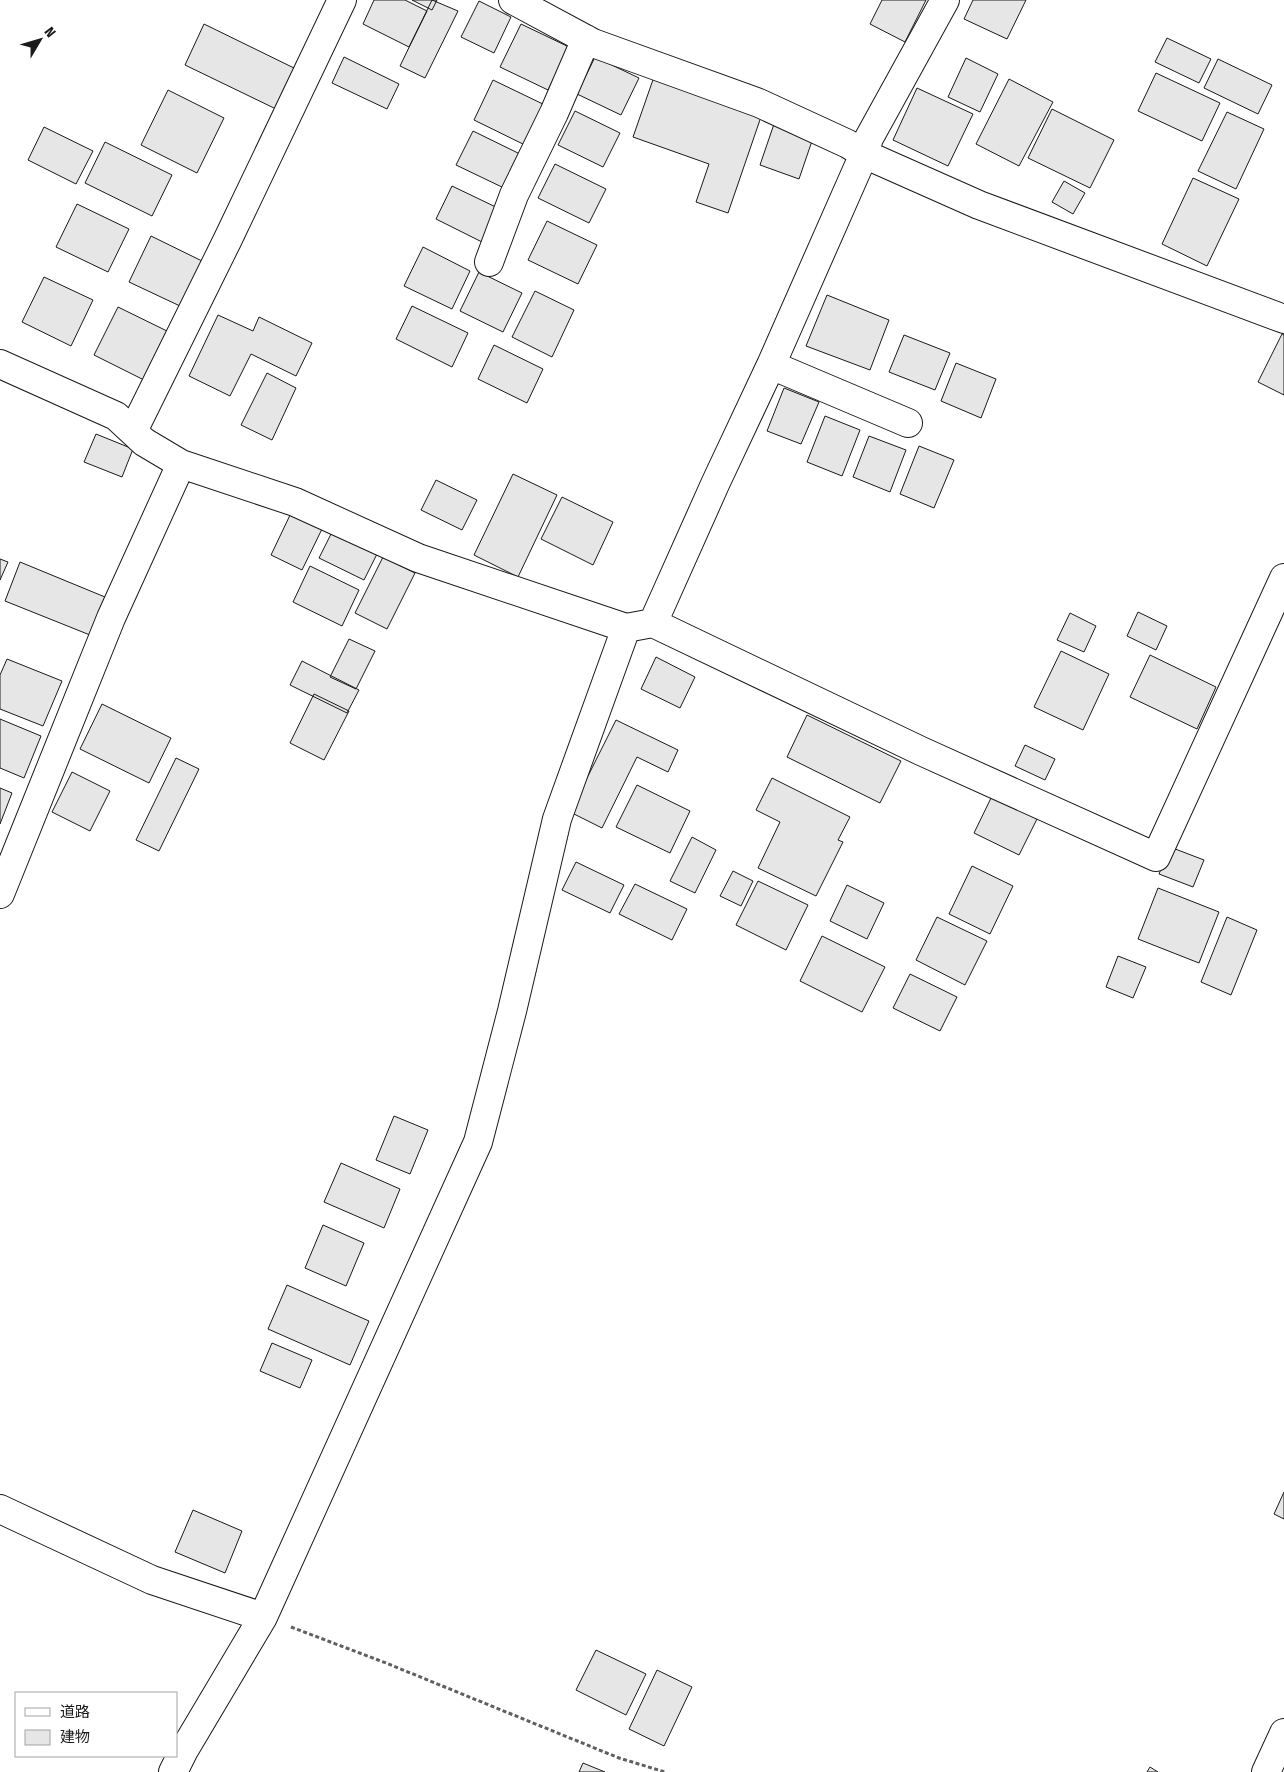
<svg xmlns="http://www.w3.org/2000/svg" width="1284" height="1772" font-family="'Fira Sans Condensed','Noto Sans JP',sans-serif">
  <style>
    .building { fill: #e6e6e6; stroke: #1a1a1a }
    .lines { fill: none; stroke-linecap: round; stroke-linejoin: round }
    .minor-casing { stroke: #1a1a1a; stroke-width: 30 }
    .path { stroke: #5f5f5f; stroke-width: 3; stroke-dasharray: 4 2.5; stroke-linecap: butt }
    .minor { stroke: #fff; stroke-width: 28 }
  </style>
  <rect width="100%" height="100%" fill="#fff"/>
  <path class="building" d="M374,0h31l22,11 -18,36 -46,-23z
    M412,0h25l-5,10z
    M432,0l26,11 -33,67 -25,-12z
    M882,0h44l-21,42 -35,-18z
    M973,0h53l-19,39 -43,-20z
    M479,1l32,16 -17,36 -33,-16z
    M204,24l92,45 -20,40 -91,-44z
    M521,24l48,23 -21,43 -48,-23z
    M1167,38l44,21 -12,24 -44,-21z
    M344,57l55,27 -12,25 -55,-26z
    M595,57l44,21 -18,37 -44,-21z
    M966,58l32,16 -18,38 -32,-15z
    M1218,59l54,26 -14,29 -54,-26z
    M1156,73l64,30 -18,38 -64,-30z
    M655,74l108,37 -35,102 -32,-11 13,-38 -76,-27z
    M1009,79l44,23 -34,64 -43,-22z
    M493,80l54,26 -20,40 -53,-26z
    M917,88l56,26 -25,52 -55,-26z
    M168,90l56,28 -27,55 -56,-28z
    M1052,109l62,31 -24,48 -62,-30z
    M575,111l45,22 -17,34 -45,-22z
    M1227,112l37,17 -28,60 -38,-18z
    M774,124l39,14 -14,41 -39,-14z
    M44,127l49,24 -17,33 -48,-24z
    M473,131l49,24 -16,34 -50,-24z
    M105,142l67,33 -20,41 -67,-33z
    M555,164l51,25 -17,34 -51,-25z
    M1193,178l46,21 -32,67 -45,-22z
    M1064,181l21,12 -12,21 -21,-12z
    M452,186l50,24 -16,34 -50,-25z
    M77,204l52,25 -21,43 -52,-25z
    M547,221l50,24 -19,39 -50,-24z
    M151,236l51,25 -22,45 -51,-24z
    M423,247l47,24 -18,38 -48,-23z
    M479,272l43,21 -19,39 -43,-21z
    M44,277l49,23 -22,46 -49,-24z
    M535,291l39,19 -22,47 -40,-20z
    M827,295l62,25 -19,50 -64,-24z
    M412,306l56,27 -16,34 -56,-28z
    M118,307l49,24 -23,49 -50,-25z
    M218,315l35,16 6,-14 53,26 -16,33 -45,-22 -21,42 -41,-20z
    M1282,334l2,1v60l-26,-13z
    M904,335l46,18 -15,37 -46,-18z
    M494,345l49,24 -16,34 -49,-24z
    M956,363l40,16 -15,39 -40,-17z
    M267,373l29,15 -24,52 -31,-15z
    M784,388l35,14 -18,42 -34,-13z
    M825,416l35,14 -18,46 -35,-14z
    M96,434l37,15 -11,28 -38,-15z
    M869,436l37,14 -16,42 -37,-15z
    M919,446l35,14 -20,48 -34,-14z
    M513,474l44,21 -39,82 -44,-22z
    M436,480l41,20 -15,30 -41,-20z
    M562,497l51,25 -20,43 -52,-26z
    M291,513l31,16 -20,41 -31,-15z
    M332,532l45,22 -13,26 -45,-22z
    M383,557l32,16 -28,56 -32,-16z
    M0,559l8,3 -8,18z
    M20,562l85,35 -15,38 -85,-34z
    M310,566l49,24 -17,36 -49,-24z
    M1138,612l29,14 -11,24 -29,-14z
    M1070,613l26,13 -12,26 -27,-12z
    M349,639l26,12 -19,38 -26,-12z
    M1061,651l48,23 -26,56 -49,-23z
    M1150,655l66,32 -19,42 -67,-32z
    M656,657l39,20 -15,31 -39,-19z
    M7,659l55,22 -19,45 -43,-17v-34z
    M302,661l57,29 -12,23 -57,-28z
    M314,694l35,17 -25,49 -34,-17z
    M102,704l69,34 -22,45 -69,-34z
    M807,715l94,46 -21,42 -93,-46z
    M0,719l41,17 -17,42 -24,-10z
    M616,720l62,30 -10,22 -31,-15 -35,71 -32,-16z
    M1025,745l30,14 -10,21 -30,-14z
    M176,758l23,11 -40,82 -23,-11z
    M72,772l38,19 -20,40 -38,-19z
    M772,778l78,39 -12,23 5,2 -27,54 -58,-28 22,-46 -24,-12z
    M637,785l53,26 -20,42 -54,-26z
    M0,788l12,5 -12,31z
    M992,796l45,23 -18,36 -45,-22z
    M692,837l24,13 -21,43 -25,-12z
    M1170,847l34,13 -11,27 -34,-13z
    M576,862l48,23 -14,28 -48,-23z
    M972,866l41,20 -23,48 -41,-20z
    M733,871l20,10 -12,25 -21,-10z
    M758,881l50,24 -22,45 -50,-25z
    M635,884l52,25 -15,31 -53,-26z
    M847,885l37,18 -17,36 -37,-18z
    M1158,888l61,24 -20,51 -61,-24z
    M937,917l50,24 -22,44 -49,-25z
    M1227,917l30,13 -26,65 -30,-13z
    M822,936l63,31 -23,45 -62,-31z
    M1118,956l28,11 -13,31 -27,-11z
    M910,974l47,23 -17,34 -47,-23z
    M394,1116l34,14 -18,44 -34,-14z
    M341,1163l59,26 -16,39 -60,-26z
    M323,1225l41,18 -18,43 -41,-18z
    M287,1285l82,36 -19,44 -82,-36z
    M272,1343l40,17 -12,28 -40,-17z
    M1284,1492v27l-10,-5z
    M193,1510l49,21 -17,42 -50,-21z
    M596,1650l50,24 -20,41 -50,-25z
    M657,1670l35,17 -28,59 -35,-17z
    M583,1763l22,9h-26z
    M1150,1767l8,5h-11z"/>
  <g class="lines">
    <g class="minor-casing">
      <path id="minor" d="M513,0l80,43 166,60 89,41 16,10 115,51 305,114
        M489,262l25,-67 40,-82 32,-74
        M0,364l116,52 28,26 37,22 114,38 123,56 208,70 27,-5 268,128 235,106 128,-279
        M771,365l137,58
        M133,431l94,-190 115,-241
        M653,623l63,-141 55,-117 93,-211 5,-16 76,-138
        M0,894l111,-276 70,-154
        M0,1509l152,71 111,37
        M173,1772l11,-22 79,-133 215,-475 34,-131 45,-192 69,-191
        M1266,1772l18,-39"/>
    </g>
    <path class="path" d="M291,1627l95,36 233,95 46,14"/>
    <use href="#minor" class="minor"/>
  </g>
  <rect x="15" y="1692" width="162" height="65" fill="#ffffff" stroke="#a3a3a3"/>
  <rect x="25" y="1708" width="25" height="8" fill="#ffffff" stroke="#a3a3a3"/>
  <text x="60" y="1717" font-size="15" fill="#1a1a1a">道路</text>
  <rect x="25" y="1730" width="25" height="15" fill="#e6e6e6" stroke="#a3a3a3"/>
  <text x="60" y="1742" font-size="15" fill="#1a1a1a">建物</text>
  <g transform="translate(40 40) rotate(52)" stroke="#ffffff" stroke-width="4" paint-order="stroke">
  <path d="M0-4L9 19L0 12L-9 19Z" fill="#1a1a1a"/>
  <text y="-8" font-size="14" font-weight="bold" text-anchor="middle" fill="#1a1a1a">N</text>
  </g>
</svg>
